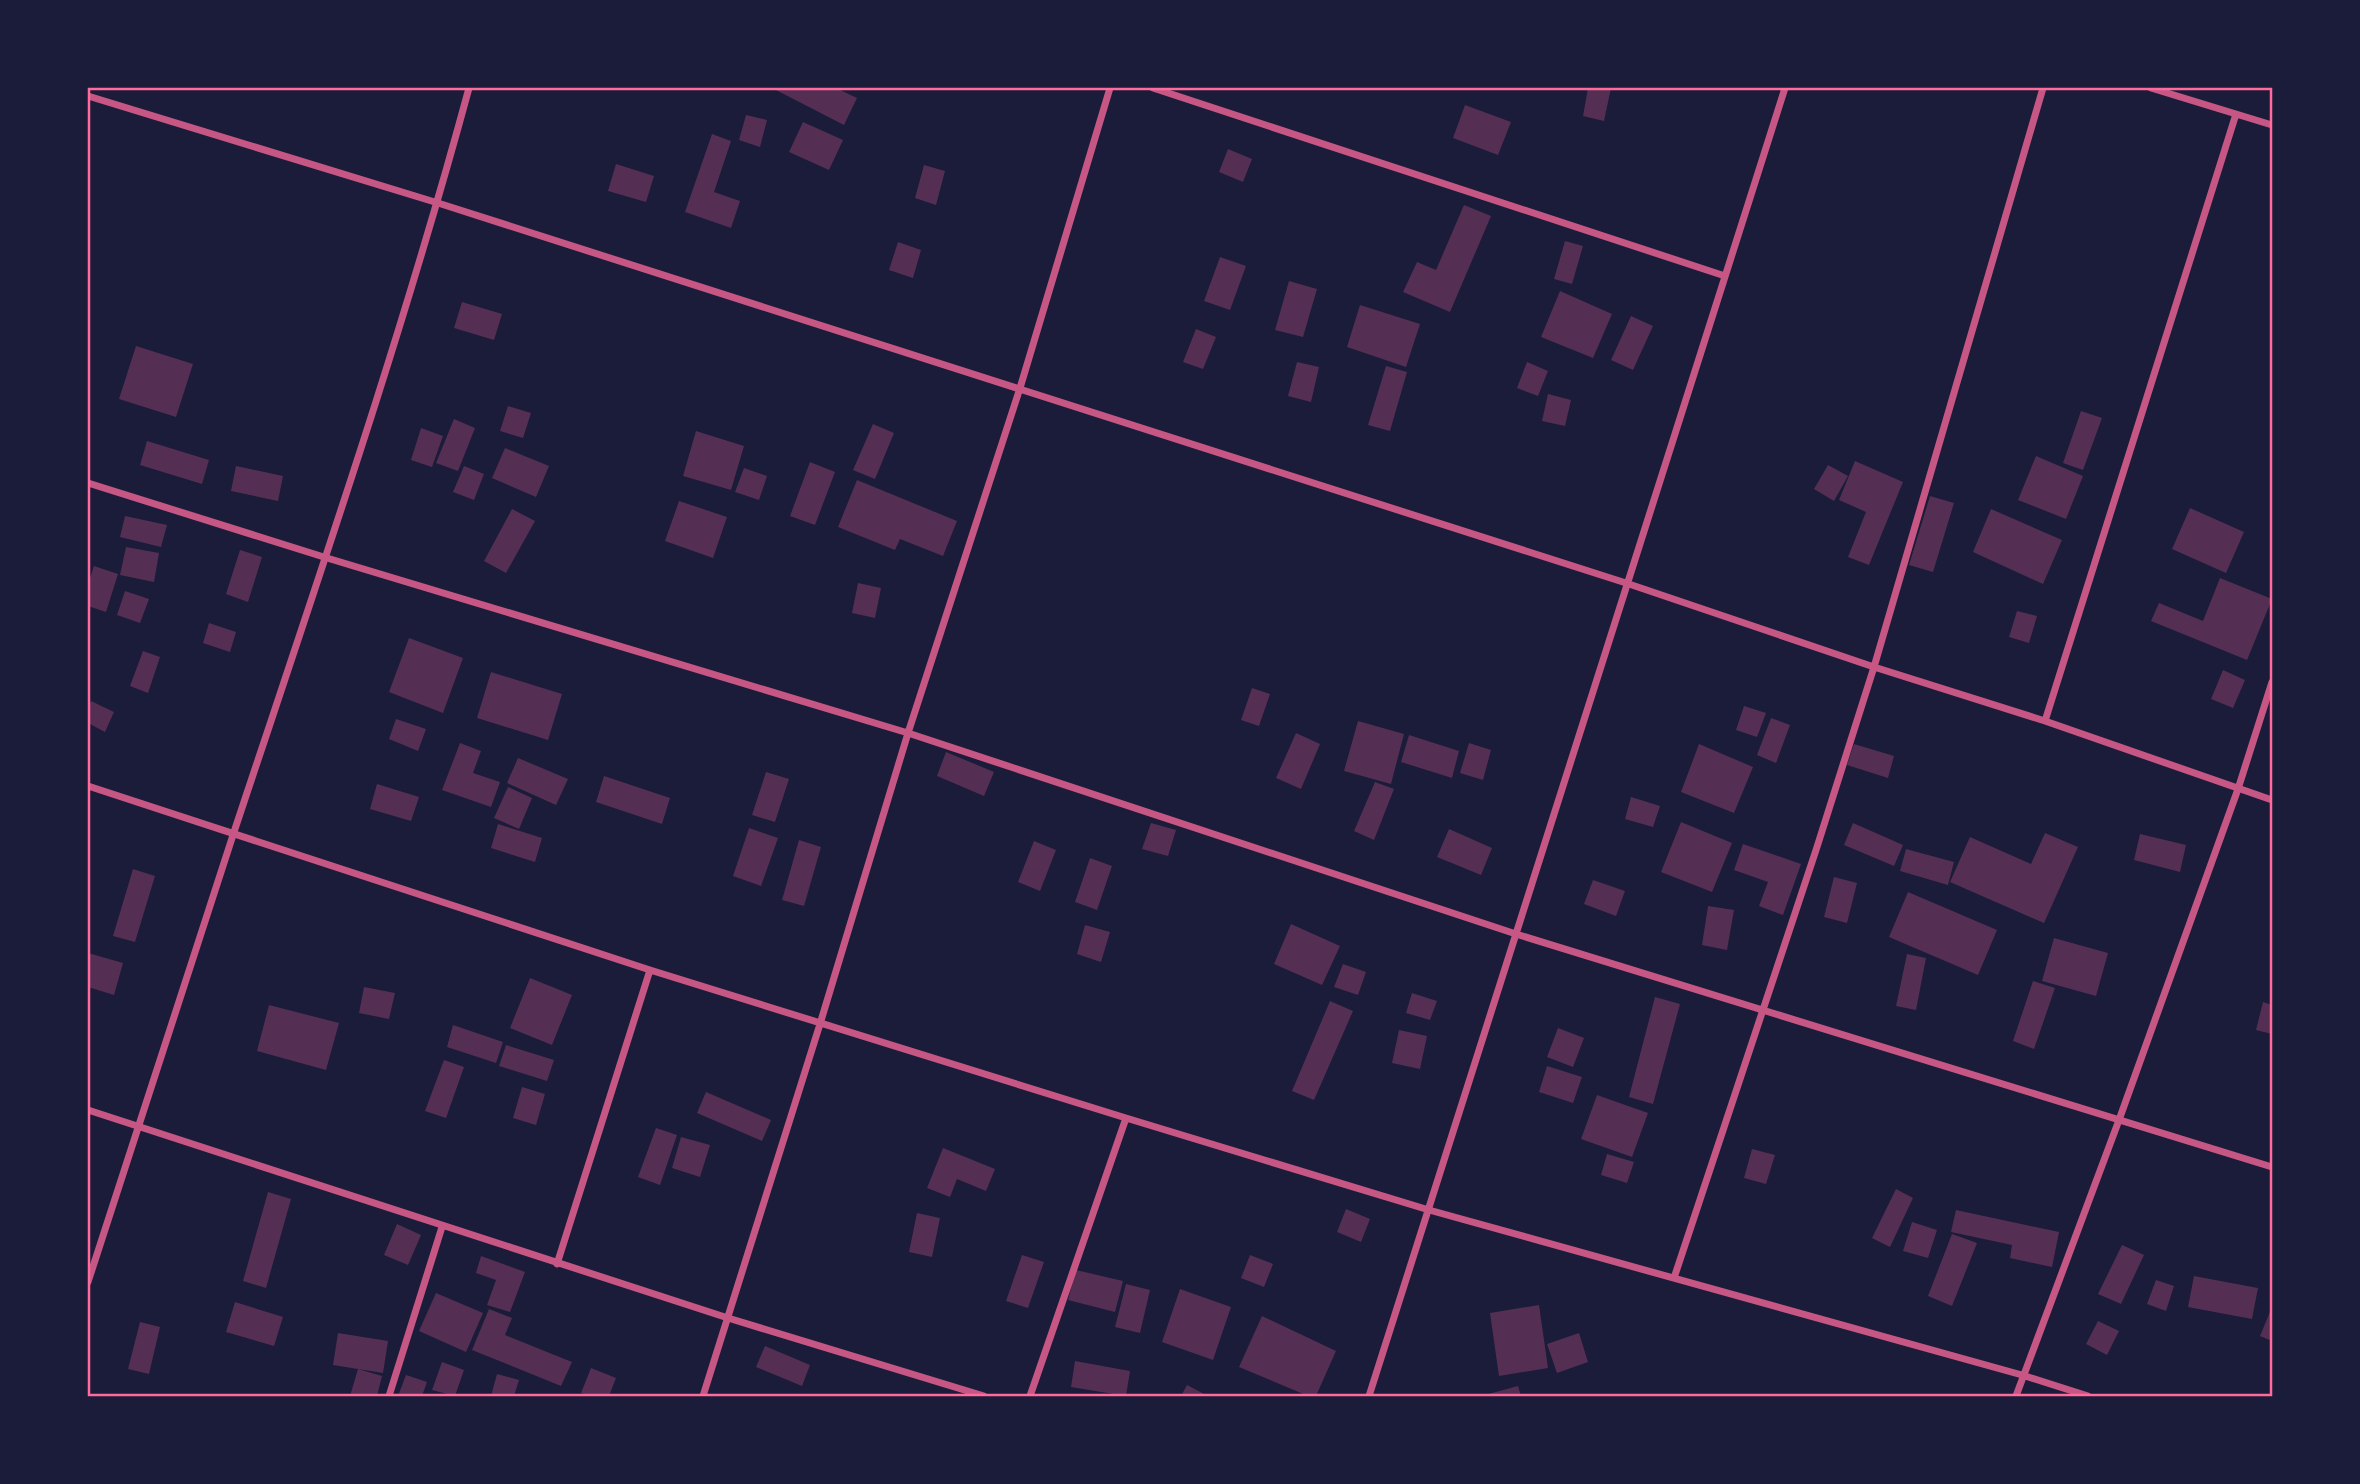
<svg xmlns="http://www.w3.org/2000/svg" width="2360" height="1484" font-family="Ubuntu,sans-serif">
  <style>
    .building { fill: #542f53 }
    .lines { fill: none; stroke-linecap: round; stroke-linejoin: round }
    .minor { stroke: #c65784; stroke-width: 7 }
    .neatline { fill: none; stroke: #ff6b9d; stroke-width: 2.5 }
  </style>
  <rect width="100%" height="100%" fill="#1b1b3a"/>
  <path class="building" d="M772,88h64l21,10 -13,27z
    M1588,88h23l-7,33 -21,-5z
    M1465,105l46,17 -13,33 -45,-17z
    M746,115l21,5 -7,27 -21,-7z
    M803,122l40,18 -14,30 -40,-18z
    M712,134l19,7 -17,51 26,9 -9,27 -46,-16z
    M1228,149l24,10 -9,23 -24,-10z
    M616,164l38,12 -8,26 -38,-11z
    M924,165l21,6 -9,34 -21,-7z
    M1464,205l27,11 -41,96 -47,-20 14,-30 19,8z
    M1565,241l18,5 -11,38 -18,-5z
    M898,242l23,8 -8,28 -24,-8z
    M1220,257l26,9 -16,44 -26,-9z
    M1289,281l28,8 -14,48 -28,-7z
    M1560,291l52,23 -19,44 -52,-21z
    M462,302l40,12 -8,26 -40,-12z
    M1360,305l60,19 -14,43 -59,-20z
    M1631,316l22,10 -20,44 -22,-10z
    M1196,329l20,8 -13,32 -20,-7z
    M136,346l57,18 -17,53 -57,-18z
    M1297,362l22,5 -8,35 -23,-6z
    M1527,362l21,9 -10,25 -21,-8z
    M1386,366l21,6 -17,59 -22,-6z
    M1548,394l23,6 -6,26 -23,-5z
    M508,406l23,7 -8,25 -23,-7z
    M2081,411l21,7 -19,52 -20,-7z
    M454,419l21,9 -17,43 -22,-8z
    M873,424l21,9 -19,46 -22,-9z
    M421,428l22,8 -11,31 -21,-7z
    M696,431l48,15 -13,44 -48,-14z
    M147,441l62,19 -7,24 -62,-19z
    M505,448l44,18 -13,31 -44,-19z
    M2036,456l47,20 -17,43 -48,-19z
    M1855,461l48,21 -34,83 -21,-8 18,-45 -27,-12z
    M810,462l25,10 -20,53 -25,-9z
    M1828,465l20,11 -14,25 -20,-12z
    M236,466l47,10 -5,25 -47,-10z
    M464,466l20,8 -10,26 -21,-8z
    M744,468l23,8 -8,24 -24,-8z
    M857,480l100,41 -14,35 -43,-17 -5,11 -57,-23z
    M1930,496l24,7 -21,69 -24,-7z
    M679,501l48,16 -14,41 -48,-17z
    M2190,508l54,24 -18,41 -54,-24z
    M512,509l23,12 -29,52 -22,-12z
    M1991,509l71,31 -19,44 -70,-32z
    M125,516l42,9 -6,22 -41,-10z
    M126,547l33,6 -5,29 -34,-7z
    M240,550l22,7 -14,45 -22,-8z
    M94,566l24,8 -12,38 -18,-6v-22z
    M2220,578l52,21 -25,61 -96,-39 8,-18 44,18z
    M858,583l23,5 -6,30 -23,-5z
    M125,591l24,8 -9,24 -23,-8z
    M2017,611l20,5 -8,27 -20,-6z
    M209,623l27,9 -6,20 -27,-9z
    M409,638l54,20 -20,55 -54,-21z
    M143,651l17,6 -12,36 -18,-7z
    M2223,670l22,10 -12,28 -22,-9z
    M491,672l71,22 -14,46 -71,-22z
    M1252,688l18,6 -11,32 -18,-6z
    M91,701l23,11 -9,20 -17,-9v-16z
    M1744,706l22,7 -9,24 -21,-7z
    M1771,718l19,7 -14,38 -19,-8z
    M396,719l30,10 -8,22 -29,-12z
    M1358,721l46,13 -13,50 -47,-13z
    M1296,733l24,11 -19,45 -25,-11z
    M1409,735l50,16 -7,27 -51,-16z
    M460,743l21,8 -8,22 27,9 -9,25 -49,-17z
    M1469,743l22,7 -8,30 -23,-7z
    M1699,744l54,23 -19,46 -53,-21z
    M1854,744l40,12 -6,22 -41,-13z
    M946,752l48,20 -10,24 -47,-20z
    M518,758l50,21 -12,26 -49,-22z
    M766,772l23,7 -14,43 -23,-7z
    M604,776l66,22 -8,26 -66,-22z
    M1375,782l19,7 -20,51 -20,-9z
    M377,784l42,13 -8,24 -41,-12z
    M508,787l24,11 -13,31 -25,-11z
    M1631,797l29,9 -7,21 -28,-8z
    M1681,822l51,21 -20,49 -51,-20z
    M1151,823l25,7 -8,26 -26,-7z
    M1853,823l50,22 -9,21 -50,-21z
    M498,824l44,14 -7,24 -44,-14z
    M749,828l29,10 -17,48 -28,-10z
    M1449,829l43,19 -11,27 -44,-18z
    M2045,833l33,14 -34,76 -94,-41 20,-45 61,27z
    M2140,834l46,11 -6,27 -46,-12z
    M799,840l22,7 -17,59 -22,-6z
    M1034,841l22,9 -16,41 -22,-9z
    M1743,844l58,20 -18,51 -24,-9 9,-24 -34,-12z
    M1906,849l48,13 -6,23 -48,-14z
    M1090,858l22,8 -15,44 -22,-8z
    M133,869l22,7 -20,66 -22,-6z
    M1834,877l23,6 -10,40 -23,-6z
    M1593,880l32,11 -9,25 -32,-12z
    M1908,892l89,38 -19,45 -89,-38z
    M1708,906l26,4 -7,40 -25,-5z
    M1291,924l49,22 -18,39 -48,-21z
    M1085,925l25,7 -9,30 -24,-8z
    M2054,938l54,15 -12,43 -54,-15z
    M88,953l35,10 -9,32 -26,-8z
    M1907,954l19,4 -10,52 -20,-4z
    M1343,964l23,8 -8,23 -24,-8z
    M530,978l42,17 -20,50 -42,-17z
    M2033,981l22,7 -21,61 -21,-8z
    M364,987l31,6 -6,26 -30,-6z
    M1412,993l25,8 -7,19 -24,-7z
    M1655,997l25,7 -27,100 -24,-7z
    M1330,1001l23,10 -39,89 -22,-9z
    M2263,1002l9,3v29l-16,-4z
    M269,1005l70,18 -13,47 -69,-19z
    M453,1025l50,17 -7,21 -49,-16z
    M1558,1028l26,10 -11,29 -26,-10z
    M1399,1030l28,6 -7,33 -28,-6z
    M506,1045l48,15 -7,21 -48,-15z
    M444,1060l20,7 -18,51 -21,-7z
    M1547,1066l35,11 -9,26 -34,-11z
    M522,1087l23,7 -9,31 -23,-7z
    M706,1092l65,28 -9,21 -65,-28z
    M1597,1095l51,18 -16,44 -51,-18z
    M656,1128l21,7 -17,50 -22,-8z
    M681,1137l29,8 -10,32 -28,-9z
    M943,1148l52,21 -9,22 -29,-12 -7,18 -23,-9z
    M1752,1149l23,6 -9,29 -22,-6z
    M1607,1154l27,8 -7,21 -26,-8z
    M1896,1189l17,9 -23,49 -18,-9z
    M268,1192l23,7 -25,89 -23,-7z
    M1346,1209l24,10 -9,23 -24,-10z
    M1956,1210l103,22 -7,35 -42,-9 2,-13 -61,-13z
    M917,1213l23,5 -8,39 -23,-5z
    M1912,1222l25,8 -9,28 -25,-7z
    M397,1224l24,11 -13,30 -24,-10z
    M1952,1234l25,9 -25,63 -24,-10z
    M2122,1245l22,10 -23,49 -23,-10z
    M1022,1255l22,7 -16,46 -22,-7z
    M1250,1255l23,9 -9,23 -23,-9z
    M481,1256l44,16 -15,40 -23,-7 9,-25 -20,-7z
    M1076,1270l47,11 -8,31 -47,-12z
    M2194,1276l64,12 -6,31 -64,-12z
    M2156,1280l18,6 -8,25 -19,-7z
    M1126,1284l24,6 -10,43 -25,-6z
    M1180,1289l51,18 -18,53 -51,-18z
    M436,1293l47,20 -17,39 -47,-21z
    M235,1302l48,15 -9,29 -48,-14z
    M1539,1305l9,63 -49,8 -9,-63z
    M2272,1307v34l-12,-5z
    M489,1309l23,9 -7,17 67,27 -11,24 -89,-36z
    M1262,1316l74,35 -20,45h-8l-69,-29z
    M2098,1321l21,10 -12,24 -21,-11z
    M140,1322l20,5 -11,47 -21,-5z
    M338,1333l50,8 -5,32 -50,-8z
    M1579,1333l9,29 -31,11 -10,-29z
    M765,1346l45,19 -8,21 -46,-19z
    M1075,1361l55,10 -4,25 -55,-9z
    M442,1362l22,8 -9,26 -23,-6z
    M591,1368l25,10 -7,18h-18l-10,-3z
    M358,1369l24,7 -5,20h-27z
    M497,1374l22,6 -5,16h-23z
    M406,1375l21,7 -5,14h-24z
    M1187,1385l21,11h-27z
    M1518,1386l3,10h-40z"/>
  <g class="lines">
    <path class="minor" d="M1153,88l572,188
      M2151,88l121,37
      M88,96l350,107 1188,380 248,84 171,54 227,79
      M88,483l239,75 581,175 608,201 756,233
      M2045,721l191,-607
      M88,786l562,184 476,148 303,92 593,165 66,21
      M88,1110l640,208 256,78
      M557,1264l93,-294
      M1674,1278l143,-431 57,-180 169,-579
      M88,1282c48,-150 96,-300 146,-450 82,-247 167,-493 235,-744
      M389,1396l53,-169
      M703,1396l117,-372 88,-291 112,-345 90,-300
      M1030,1396l96,-278
      M1369,1396l416,-1308
      M2016,1396l103,-276 119,-331 34,-107"/>
  </g>
  <rect width="2360" height="1484" fill="none" stroke="#1b1b3a" stroke-width="178"/>
  <rect x="89" y="89" width="2182" height="1306" class="neatline"/>
</svg>
